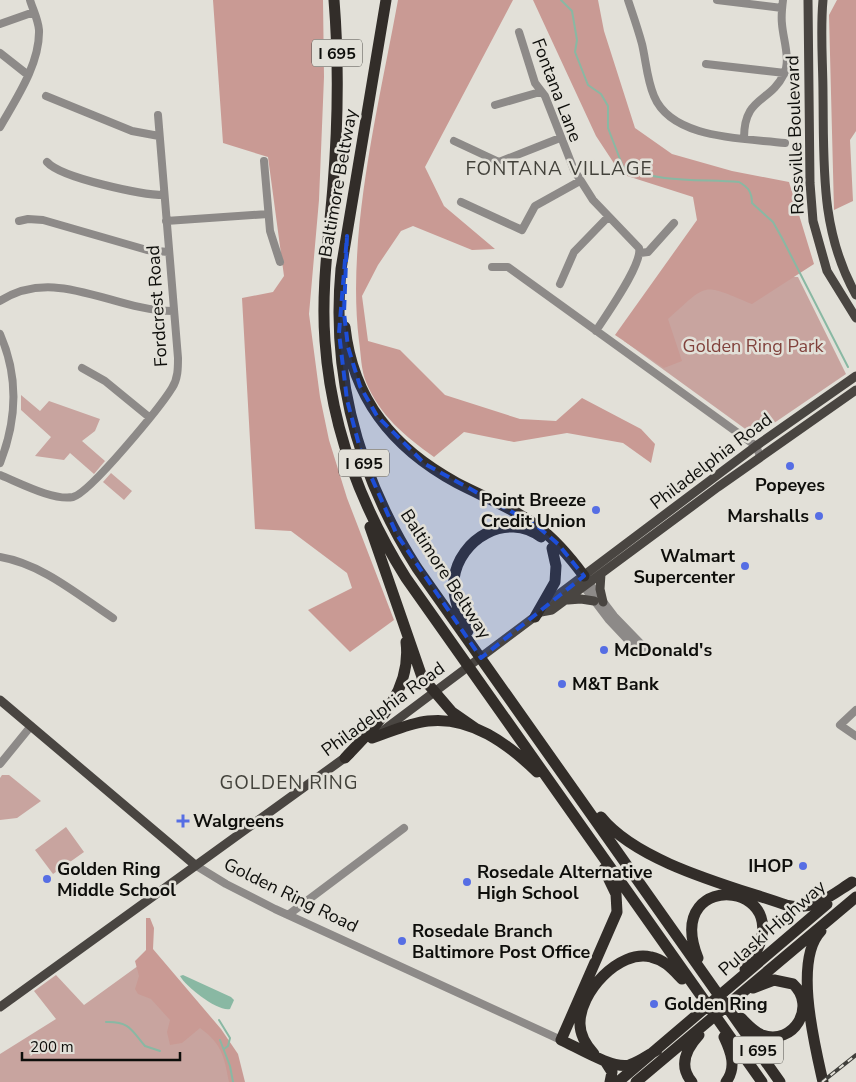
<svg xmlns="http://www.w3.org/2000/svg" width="856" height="1082" font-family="'Nunito Sans',sans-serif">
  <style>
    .green { fill: #c8a49f }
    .forest { fill: #c99a94 }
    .water { fill: #89b8a3 }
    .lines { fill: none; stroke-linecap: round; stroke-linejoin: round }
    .stream { stroke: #89b8a3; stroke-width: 2 }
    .minor { stroke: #8d8a88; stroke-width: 8 }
    .major { stroke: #494541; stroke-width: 9 }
    .highway { stroke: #322d29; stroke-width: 11 }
    .rail-casing { stroke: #41403c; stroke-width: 4 }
    .rail { stroke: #e2e0d8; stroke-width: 2; stroke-dasharray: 5.5; stroke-linecap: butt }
    .marked { fill: #1d4ed8; fill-opacity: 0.2; stroke: #1d4ed8; stroke-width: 4; stroke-dasharray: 10 6; stroke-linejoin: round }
    .poi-dot { fill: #566ee4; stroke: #e2e0d8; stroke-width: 2 }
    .labels { text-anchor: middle; stroke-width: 5; stroke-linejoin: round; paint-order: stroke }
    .shield { fill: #e2e0d8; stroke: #4e4d48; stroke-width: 1 }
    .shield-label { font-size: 16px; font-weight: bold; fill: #0e0e0b }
    .street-label { font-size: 18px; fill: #0e0e0b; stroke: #e2e0d8 }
    .park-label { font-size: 18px; fill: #81423c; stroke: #e2e0d8 }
    .poi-label { font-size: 18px; font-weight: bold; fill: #0e0e0b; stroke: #e2e0d8; text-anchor: start }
    .neighbourhood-label { font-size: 19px; letter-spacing: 1px; fill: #43423b; stroke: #e2e0d8 }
  </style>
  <rect width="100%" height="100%" fill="#e2e0d8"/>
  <path class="green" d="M666,273l132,4 48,97 -91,62 -131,-95z
    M21,395l19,16 9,-10 51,18 -5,12 -13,10 23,20 -11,13 -24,-21 -6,7 -29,-4 16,-19 -30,-27z
    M111,473l21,18 -8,9 -21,-18z
    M2,775h7l32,26 -24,17 -17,2v-42z
    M66,827l18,25 -31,22 -18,-24z
    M153,955l33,40 57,87h-243v-28l56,-35 -22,-28 22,-16 28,30z"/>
  <path class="forest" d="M213,0h110l1,77 -5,123 -10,114 11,83 9,43 18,58 47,122 -44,32 -42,-42 44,-22 -5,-15 -56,-42 -36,-2 -13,-231 31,-6 11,-16 -16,-119 -45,-14z
    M398,0h115l-88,167 19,39 51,43 -23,1 -59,-24 -12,5 -23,34 -16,31 6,45 32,9 45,45 75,24 36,2 26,-23 59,31 14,15 -4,19 -28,-20 -56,-10 -53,9 -50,-10 -30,25c-29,-21 -54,-41 -68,-75 -5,-12 -5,-28 -7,-41 -13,-106 20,-236 39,-341z
    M533,0h65l6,31 31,97 37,26 60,17 57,11 25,82 -62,40c-51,-21 -43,-22 -84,15l14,42 -18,7 -49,-33 82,-115 -4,-23 -72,-23 -25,-38z
    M837,0h19v131l-6,9 3,61 -19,9 -5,-195z
    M146,918h4l4,10 -1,21 68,80 17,25 7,28h-16c-5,-26 -7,-38 -29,-54l-18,15 -12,2 -3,-13 3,-12 -19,-21 -13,-5 -3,-5 4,-13 -4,-15 11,-11z"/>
  <path class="water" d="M183,975l48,22 3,3 -4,9c-12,3 -44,-22 -50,-33z"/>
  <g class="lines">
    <path class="stream" d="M561,0l11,11 5,29 -2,12 13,33 13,9 7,12v22l15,39c36,16 77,12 116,15 9,5 13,10 13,21l21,19 9,16 66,129
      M219,1020l11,18 -2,8 -4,3
      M106,1022c24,-1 26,9 39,24l15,5
      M220,1040l10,26 3,16"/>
    <path class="minor" d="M628,0c5,15 10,29 14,44 4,17 5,36 12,52 18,44 91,42 131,47
      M717,0l65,8
      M0,24l34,-12
      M519,32l16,51 10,13 29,74 19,30 46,48c4,16 -33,67 -43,83
      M0,53l28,22
      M706,64l79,9
      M46,96l86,35 27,5
      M495,105l45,-13
      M0,127c16,-28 40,-63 39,-97 -1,-11 -6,-20 -9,-30
      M744,138c0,-42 26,-35 40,-64 7,-14 -1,-35 -2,-50 -1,-8 0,-16 1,-24
      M454,141l45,21 61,-24
      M264,161l6,70 10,31
      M47,162c14,16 95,33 117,33
      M461,202l61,28 13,-24 45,-25
      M19,221l9,-2 15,1 104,30 21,2
      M166,221l102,-7
      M640,253l8,-1 26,-29
      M492,267h16l248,179 4,10
      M560,284l14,-32 34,-35
      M0,301c56,-36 113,10 173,10
      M0,334c19,43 17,86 0,129
      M82,368l23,13 44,36
      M0,475c18,7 53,26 73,22 17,-4 88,-91 99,-109 6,-9 6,-20 6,-30l-20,-243
      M0,557c42,7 78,38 113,61
      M589,583l25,33 32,33
      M584,587l25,33 32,34
      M856,710l-16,15 16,11
      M0,764l31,-38
      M195,865l31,19 49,25 286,131
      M288,915l116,-87"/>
    <path class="major" d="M808,0l2,183 3,38 14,50 29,47
      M823,0c-3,32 0,63 0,95 1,71 -3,136 33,200
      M601,574l-1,15 3,13
      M568,600l13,-1 13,2
      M541,612l11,-2 166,-123 138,-97
      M0,700l195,165
      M381,732l160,-120 6,-9 209,-157 100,-70
      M0,1007l350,-253"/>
    <path class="highway" d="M334,0c5,62 4,124 -1,186 -4,51 -12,103 -8,155 6,86 35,164 81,237l356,504
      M386,0l-45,269c-10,108 18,208 76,299l363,514
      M345,327c8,73 49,122 112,156 27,14 56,25 80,43 19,14 33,31 47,50
      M370,527l52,150 30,35 23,16
      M535,617l20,-35 1,-16 -4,-18
      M468,631c-8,-16 -16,-33 -14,-52 5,-40 53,-68 87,-42
      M372,738c18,-6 37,-15 56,-17 43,-5 80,23 109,51
      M345,758c31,-33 67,-66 61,-116
      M601,817c37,46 130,69 185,88 27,7 44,-9 66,-23
      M604,869l12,25 1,18 -56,128c16,7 51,29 68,25 10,-3 19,-10 28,-15
      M821,931c-28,29 -6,115 2,151
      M698,958c-38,-95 115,-76 47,11
      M741,1018c6,6 13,14 21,17 32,11 55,-29 31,-51l-19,-4 -21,8
      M724,1037c7,15 13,30 2,45
      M594,1054c-8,-9 -14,-18 -14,-30 -1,-31 39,-75 71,-67 14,3 22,13 31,22
      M605,1061l7,11 -2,10
      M618,1082l209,-178
      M636,1082l220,-185
      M692,1082c-14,-16 -6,-33 7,-47"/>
    <g class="rail-casing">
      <path id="rail" d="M822,1082l34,-27"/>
    </g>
    <use href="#rail" class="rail"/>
  </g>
  <path class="marked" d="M347,236l-3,77 4,34 12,39 17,30 48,48 111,61 22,19 26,32 -103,82 -84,-123 -35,-79 -15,-56 -8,-67z"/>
  <g class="poi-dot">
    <circle cx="790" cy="466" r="5"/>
    <circle cx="596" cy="510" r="5"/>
    <circle cx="819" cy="516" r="5"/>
    <circle cx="745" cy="566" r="5"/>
    <circle cx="604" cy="650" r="5"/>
    <circle cx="562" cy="684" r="5"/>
    <path d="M180.5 813.5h5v5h5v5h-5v5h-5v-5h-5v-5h5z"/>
    <circle cx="803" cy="866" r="5"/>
    <circle cx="47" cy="879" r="5"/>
    <circle cx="467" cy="882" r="5"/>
    <circle cx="402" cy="941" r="5"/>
    <circle cx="654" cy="1004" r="5"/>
  </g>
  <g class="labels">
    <g class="shield">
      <rect x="312" y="39.5" width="50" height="27" rx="4"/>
      <rect x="339" y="449.5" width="50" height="27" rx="4"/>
      <rect x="733" y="1036.5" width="50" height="27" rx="4"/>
    </g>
    <g class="shield-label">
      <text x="337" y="59">I 695</text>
      <text x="364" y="469">I 695</text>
      <text x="758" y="1056">I 695</text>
    </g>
    <g class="street-label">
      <text transform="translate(557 90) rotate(69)" y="6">Fontana Lane</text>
      <text transform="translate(795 135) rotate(-92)" y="6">Rossville Boulevard</text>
      <text transform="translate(338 183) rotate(-80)" y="6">Baltimore Beltway</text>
      <text transform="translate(157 306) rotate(-94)" y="6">Fordcrest Road</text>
      <text transform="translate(711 461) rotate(-37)" y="6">Philadelphia Road</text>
      <text transform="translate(446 574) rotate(57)" y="6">Baltimore Beltway</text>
      <text transform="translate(383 709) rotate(-36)" y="6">Philadelphia Road</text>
      <text transform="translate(291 895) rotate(26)" y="6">Golden Ring Road</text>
      <text transform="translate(772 928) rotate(-41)" y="6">Pulaski Highway</text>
    </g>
    <g class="park-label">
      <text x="753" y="352">Golden Ring Park</text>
    </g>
    <g class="poi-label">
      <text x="790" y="491" text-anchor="middle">Popeyes</text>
      <text x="586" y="506" text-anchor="end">Point Breeze<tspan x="586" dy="21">Credit Union</tspan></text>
      <text x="809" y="522" text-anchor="end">Marshalls</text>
      <text x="735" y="562" text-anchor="end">Walmart<tspan x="735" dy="21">Supercenter</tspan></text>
      <text x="614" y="656">McDonald's</text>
      <text x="572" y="690">M&amp;T Bank</text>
      <text x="193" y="827">Walgreens</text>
      <text x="793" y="872" text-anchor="end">IHOP</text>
      <text x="57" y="875">Golden Ring<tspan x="57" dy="21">Middle School</tspan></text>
      <text x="477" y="878">Rosedale Alternative<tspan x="477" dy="21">High School</tspan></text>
      <text x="412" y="937">Rosedale Branch<tspan x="412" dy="21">Baltimore Post Office</tspan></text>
      <text x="664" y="1010">Golden Ring</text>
    </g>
    <g class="neighbourhood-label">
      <text x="559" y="175">FONTANA VILLAGE</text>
      <text x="289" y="789">GOLDEN RING</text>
    </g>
  </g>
  <path d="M22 1052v8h158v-8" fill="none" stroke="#0e0e0b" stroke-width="2.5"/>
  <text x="30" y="1052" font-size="15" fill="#0e0e0b" stroke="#e2e0d8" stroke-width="4" paint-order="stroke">200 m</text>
</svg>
